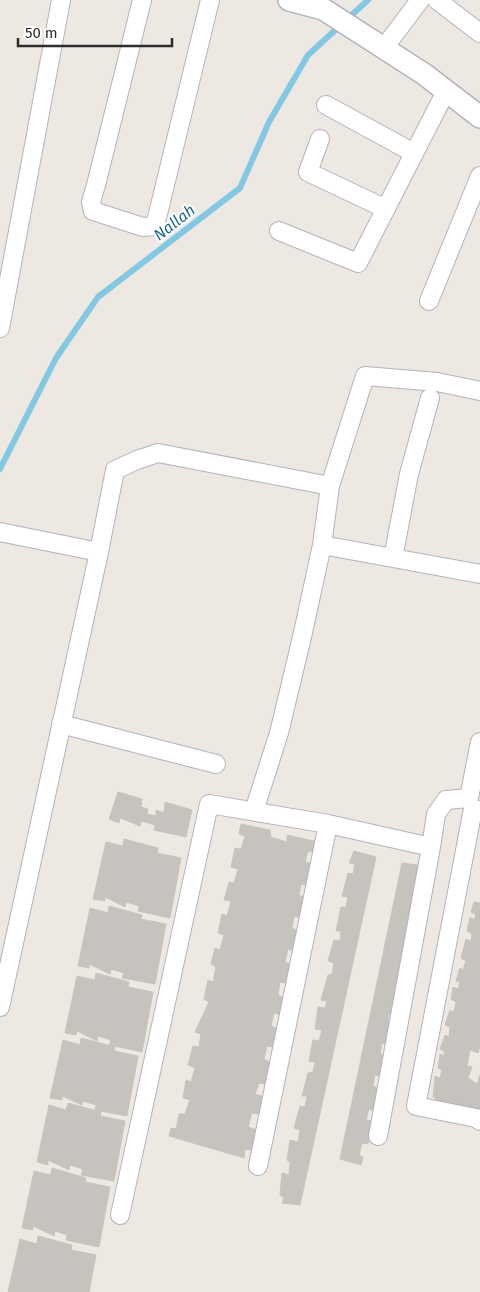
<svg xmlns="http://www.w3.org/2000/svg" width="480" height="1292" font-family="'Fira Sans',sans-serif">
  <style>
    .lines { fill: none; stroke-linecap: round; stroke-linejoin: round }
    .stream { stroke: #82c8e2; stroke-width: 6 }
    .building { fill: #c6c2bd; stroke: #c9c4bb }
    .minor-casing { stroke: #b2b3bc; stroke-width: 20 }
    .tertiary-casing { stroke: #b2b3bc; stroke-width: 24 }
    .minor { stroke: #fff; stroke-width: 18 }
    .tertiary { stroke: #fff; stroke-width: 21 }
    .labels { text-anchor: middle; stroke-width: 4; stroke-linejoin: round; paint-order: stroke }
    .water-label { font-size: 16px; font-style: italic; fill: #1e6991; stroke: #fff }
  </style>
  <rect width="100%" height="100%" fill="#ede8e2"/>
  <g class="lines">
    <path class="stream" d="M0,469l56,-111 42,-61 142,-109 29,-66 39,-67 60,-55"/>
  </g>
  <path class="building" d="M118,792l24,7 -1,8 7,2 -1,5 9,2v-6l8,3 1,-11 27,8 -6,27 -32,-7 1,-5 -14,-4 -1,5 -20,-8 -1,5 -10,-4z
    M241,824l29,6 1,7 16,5v-7l31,7 -1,10 -9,-1 -3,11 8,2 -4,22 -8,-2 -2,11 7,3 -4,20 -8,-2 -2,12 6,3 -4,20 -6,-2 -3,13 6,2 -5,19 -6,-1 -2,13 6,3 -3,17 -7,-2 -3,13 7,3 -5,18 -6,-1 -3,13 5,3 -3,22 -7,-1 -4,11 9,3 -6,17 -6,-1 -4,14 9,3 -4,20 -8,-1 -1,9 -75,-22 2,-8 5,1 3,-15h6l5,-14 -7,-2 3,-18 5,2 4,-14 -7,-3 5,-19 6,1 2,-13 -6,-2 14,-30 -5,-3 4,-19 5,2 3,-15 -5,-3 4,-16 5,2 4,-15 -6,-2 4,-19 5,2 4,-15 -7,-1 5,-18 5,1 4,-14 -7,-2 4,-19 6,1 4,-13 -6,-2z
    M124,839l34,9 -1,5 24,5 -11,60 -32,-7 1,-5 -13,-4 -1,5 -20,-10v4l-12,-2 13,-57 17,4z
    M354,851l22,6 -76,348 -18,-2 2,-5 -4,-3 2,-22 7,2 1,-13 -3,-2 3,-20 8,2 2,-12 -6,-2 6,-22 5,1 2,-11h-5l6,-23 5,-1 2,-10 -6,-1 4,-21 6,1 3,-11 -7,-1 3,-22 7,1 2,-7 -6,-1 7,-25 4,-1 2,-11 -6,-2 6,-21 6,1 1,-10h-5l5,-24h5l2,-10 -6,-1 6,-23 5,1 2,-10 -6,-1z
    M402,863l22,3 -23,89 6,1 -4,22 -5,-1 -3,11 3,2 -3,25 -6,-1 -1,7 6,3 -5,21 -7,-2 -2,11 6,1 -4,22 -7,-2 -2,11 5,2 -4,23 -5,-2 -3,11 6,1 -4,23 -6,-1 -3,12 4,2 -2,8 -21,-6z
    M474,902l6,1v143l-2,7 -8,-3 -3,16 5,1 -4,11 9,6 3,-9v44l-47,-14 3,-7 -3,-1 2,-21 5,2 2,-8 -4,-2 2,-14 4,2v-5l-4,-2 5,-14 4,2 1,-10 -5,-2 5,-15 4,2 2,-10 -5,-3 2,-12 5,2 2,-7 -4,-1 4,-13 3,2 3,-9 -5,-3 5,-19 5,2 1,-7 -5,-3 3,-14 4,3 2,-5 -5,-3z
    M109,906l33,9 -1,4 25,5 -11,60 -33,-6 2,-5 -13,-4 -1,5 -21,-10v4l-11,-2 12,-58 18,5z
    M96,973l33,9 -1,5 25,5 -11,60 -33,-7 2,-5 -13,-4 -1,5 -20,-10 -1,4 -11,-2 12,-57 18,4z
    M81,1038l34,9 -1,4 24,5 -11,60 -32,-6 1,-5 -13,-4 -1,4 -20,-9v4l-12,-2 13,-58 17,5z
    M68,1103l33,9 -1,4 25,5 -11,60 -33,-6 2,-6 -13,-4 -1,5 -21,-10v5l-11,-3 12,-57 17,5z
    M52,1168l34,10 -1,4 25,5 -11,60 -33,-7 1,-5 -12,-4 -1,5 -21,-10v4l-11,-2 12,-57 17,4z
    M38,1236l34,9 -1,5 25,5 -7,37h-81l12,-53 17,5z"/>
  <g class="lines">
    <g class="minor-casing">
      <path id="minor" d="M142,0l-46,185 -5,17 2,9 50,16 12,-1 55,-226
        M437,0l43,33
        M384,48l36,-48
        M326,105l88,48
        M320,139l-12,33 78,37
        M279,231l79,32 88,-172
        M429,301l51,-125
        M0,328l61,-328
        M330,486l35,-110 72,6 43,9
        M0,532l99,20 16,-82 22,-10 21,-7 172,33 -8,59 158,29
        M393,558l16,-84 21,-76
        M61,724l155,40
        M480,810l-7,-1 -57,297 60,12 4,3
        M254,811l25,-78 23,-96 20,-92
        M0,1007l99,-455
        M378,1136l53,-289
        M258,1166l70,-342
        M120,1215l89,-411 119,20 103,23 5,-33 10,-14 23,-2 11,-56"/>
    </g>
    <g class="tertiary-casing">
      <path id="tertiary" d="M289,0l34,9 101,65 56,43"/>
    </g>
    <use href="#minor" class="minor"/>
    <use href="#tertiary" class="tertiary"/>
  </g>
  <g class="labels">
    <g class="water-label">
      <text transform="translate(174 222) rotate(-38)" y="6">Nallah</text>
    </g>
  </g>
  <path d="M18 38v8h154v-8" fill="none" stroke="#2d2d2d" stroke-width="2.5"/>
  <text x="25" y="38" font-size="15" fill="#2d2d2d" stroke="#ffffff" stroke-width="4" paint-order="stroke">50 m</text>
</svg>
